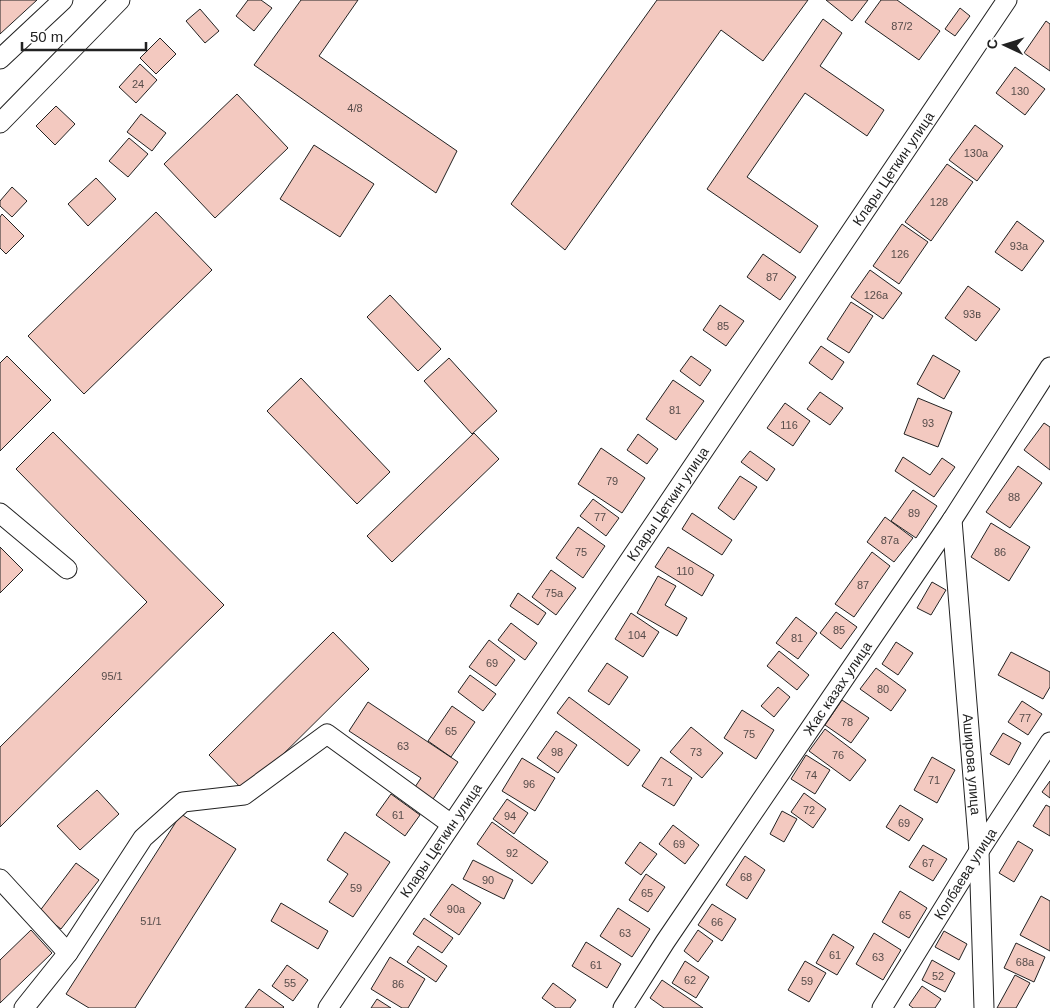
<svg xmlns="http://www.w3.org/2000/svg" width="1050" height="1008" font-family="Arial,sans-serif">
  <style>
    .building { fill: #f3c9c0; stroke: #222 }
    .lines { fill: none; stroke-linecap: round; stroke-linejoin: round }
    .minor-casing { stroke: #222; stroke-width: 21 }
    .minor { stroke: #fff; stroke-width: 19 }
    .labels { text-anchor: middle; stroke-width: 4; stroke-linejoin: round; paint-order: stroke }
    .number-label { font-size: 11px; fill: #564c4a }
    .street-label { font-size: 14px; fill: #222; stroke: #fff }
  </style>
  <rect width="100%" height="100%" fill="#fff"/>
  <path class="building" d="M0,0h37l-37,34z
    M248,0h13l11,8 -18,23 -18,-15z
    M301,0h57l-39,56 138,95 -21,42 -182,-128z
    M657,0h151l-45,61 -42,-31 -156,220 -54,-46z
    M826,0h42l-16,21z
    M881,0h16l43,31 -21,29 -54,-38z
    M960,8l10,8 -15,20 -10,-7z
    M200,9l19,22 -14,12 -19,-22z
    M823,19l19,14 -22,33 64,44 -17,26 -62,-43 -58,84 71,49 -18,27 -93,-64z
    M1046,21l4,3v47l-26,-18z
    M160,38l16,16 -20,20 -16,-16z
    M140,64l17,16 -21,23 -17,-16z
    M1015,67l30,22 -20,26 -29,-22z
    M237,94l51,54 -73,70 -51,-54z
    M56,106l19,18 -20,21 -19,-19z
    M141,114l25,19 -14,18 -25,-19z
    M975,125l28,21 -26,35 -28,-21z
    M129,138l19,16 -20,23 -19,-16z
    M314,145l60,39 -34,53 -60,-38z
    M947,164l26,18 -42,59 -26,-19z
    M96,178l20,21 -28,27 -20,-22z
    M12,187l15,14 -15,16 -12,-11v-5z
    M156,212l56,58 -128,124 -56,-58z
    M2,214l22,22 -18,18 -6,-6v-31z
    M1017,221l27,20 -22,30 -27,-19z
    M902,224l26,18 -29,42 -26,-18z
    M763,254l33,23 -16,23 -33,-23z
    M870,270l32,23 -19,26 -32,-22z
    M968,286l32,23 -24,32 -31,-23z
    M390,295l51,54 -23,22 -51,-54z
    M851,302l22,14 -24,37 -22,-14z
    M720,305l24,16 -18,25 -23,-16z
    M821,346l23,16 -12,18 -23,-17z
    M933,355l27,16 -16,28 -27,-15z
    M7,356l44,44 -51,51v-88z
    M691,356l20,14 -11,16 -20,-15z
    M449,358l48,53 -25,23 -48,-53z
    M301,378l89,94 -33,32 -90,-93z
    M673,380l31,21 -28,39 -30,-21z
    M820,392l23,16 -13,17 -23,-16z
    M918,398l34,14 -14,35 -34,-13z
    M785,403l25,18 -17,25 -26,-18z
    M1044,423l6,4v43l-26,-20z
    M53,432l171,173 -224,222v-80l147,-145 -131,-133z
    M474,433l25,26 -107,103 -25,-26z
    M638,434l20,15 -11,15 -20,-14z
    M601,448l44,30 -23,35 -44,-29z
    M750,451l25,18 -8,12 -26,-19z
    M903,457l27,18 12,-17 13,9 -21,30 -39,-26z
    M1018,466l24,17 -32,45 -24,-16z
    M740,476l17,11 -23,33 -16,-12z
    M913,490l24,16 -21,32 -25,-17z
    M593,499l26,19 -13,18 -26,-20z
    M692,513l40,27 -10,15 -40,-26z
    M885,517l28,21 -19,24 -27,-20z
    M991,523l39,24 -21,34 -38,-24z
    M578,527l27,19 -22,32 -27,-20z
    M0,547l23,23 -23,23z
    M668,547l46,28 -12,21 -47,-29z
    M872,552l18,14 -36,51 -19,-13z
    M551,570l25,18 -20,27 -24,-18z
    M658,576l18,10 -11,19 22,13 -10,18 -40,-23z
    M932,582l14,8 -15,25 -14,-7z
    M518,593l28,20 -8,12 -28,-19z
    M836,612l21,15 -16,22 -21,-16z
    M631,613l28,19 -16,25 -28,-18z
    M796,617l21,16 -19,26 -22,-16z
    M511,623l26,20 -12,17 -27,-20z
    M333,632l36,37 -124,123 -36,-37z
    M489,640l26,20 -19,26 -27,-19z
    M896,642l17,11 -15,22 -16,-11z
    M779,651l30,24 -12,15 -30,-24z
    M1011,652l39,20v15l-7,12 -45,-24z
    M607,663l21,14 -19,28 -21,-14z
    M876,668l30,22 -15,21 -31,-22z
    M470,675l26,19 -13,17 -25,-19z
    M778,687l12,10 -16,20 -13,-11z
    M569,697l71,53 -12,16 -71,-53z
    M842,700l27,18 -18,25 -26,-18z
    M1022,701l20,13 -14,21 -20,-13z
    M368,702l90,60 -29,43 -18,-12 10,-15 -72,-47z
    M452,706l23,16 -24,35 -23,-16z
    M742,710l32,20 -18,29 -32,-21z
    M691,727l32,26 -21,25 -32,-26z
    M825,729l41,31 -16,21 -41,-30z
    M556,731l21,14 -19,28 -21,-15z
    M1003,733l18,10 -12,22 -19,-11z
    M806,755l24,15 -15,24 -24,-15z
    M661,757l31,21 -18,28 -32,-20z
    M932,757l23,13 -18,33 -23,-13z
    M522,758l33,20 -20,33 -33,-20z
    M1050,781v17l-8,-6z
    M97,790l22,24 -39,36 -23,-24z
    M804,793l22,16 -13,19 -22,-16z
    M391,794l29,21 -15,21 -29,-21z
    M507,799l21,14 -14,21 -21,-15z
    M900,805l23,14 -14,22 -23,-14z
    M1046,805l4,2v29l-17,-10z
    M782,811l15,8 -13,23 -14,-8z
    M181,814l55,35 -101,159h-46l-23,-14z
    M492,822l56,40 -16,22 -55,-40z
    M673,825l26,20 -14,19 -26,-20z
    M345,832l45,30 -37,55 -24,-15 19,-28 -21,-14z
    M1018,841l15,9 -19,32 -15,-9z
    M640,842l17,12 -16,21 -16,-12z
    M923,845l24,14 -14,22 -24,-14z
    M745,856l20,14 -18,29 -21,-14z
    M473,860l40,20 -9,19 -41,-20z
    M76,863l23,17 -38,49 -22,-17z
    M646,874l19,13 -17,25 -19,-12z
    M452,884l29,19 -22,32 -29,-20z
    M900,891l27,17 -18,30 -27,-16z
    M1041,896l9,5v50l-30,-16z
    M281,903l47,28 -10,18 -47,-28z
    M712,904l24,15 -14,22 -24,-16z
    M618,908l32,21 -18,28 -32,-21z
    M424,918l29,20 -11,15 -29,-19z
    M31,930l21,23 -52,50v-43z
    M698,930l15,11 -15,21 -14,-11z
    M944,931l23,13 -8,16 -24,-13z
    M874,933l27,17 -18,30 -27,-16z
    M833,934l21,13 -17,28 -21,-12z
    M586,942l35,22 -14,24 -35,-22z
    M1016,943l29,14 -11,25 -30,-14z
    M418,946l29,20 -11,16 -29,-20z
    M390,957l35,22 -17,29h-6l-31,-19z
    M932,960l23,13 -10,19 -23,-12z
    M685,961l24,16 -13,21 -24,-15z
    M805,961l21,12 -17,29 -21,-12z
    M287,965l21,15 -15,21 -21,-15z
    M1015,975l15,8 -14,25h-19z
    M662,980l41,28h-39l-14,-10z
    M553,983l23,17 -6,8h-14l-14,-10z
    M922,986l19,13 -6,9h-22l-4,-3z
    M259,989l25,18 -1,1h-38z
    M377,999l14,9h-20z"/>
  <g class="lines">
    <g class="minor-casing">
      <g id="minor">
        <path d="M0,59l63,-59"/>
        <path d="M0,123l120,-123"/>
        <path d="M0,513l67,56"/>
        <path id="s1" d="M952,520l27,331 5,157"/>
        <path d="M0,879l68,74"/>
        <path d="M24,1008l44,-55 75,-115 40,-36 61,-7 83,-61 124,90"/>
        <path id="s2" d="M328,1008l679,-1008"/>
        <path id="s3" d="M623,1008l42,-66 287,-422 98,-153"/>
        <path id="s4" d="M882,1008l97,-157 71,-109"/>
      </g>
    </g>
    <use href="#minor" class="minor"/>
  </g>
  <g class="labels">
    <g class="number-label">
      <text x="902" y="30">87/2</text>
      <text x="138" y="88">24</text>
      <text x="1020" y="95">130</text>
      <text x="355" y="112">4/8</text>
      <text x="976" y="157">130а</text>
      <text x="939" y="206">128</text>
      <text x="1019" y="250">93а</text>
      <text x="900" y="258">126</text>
      <text x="772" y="281">87</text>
      <text x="876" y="299">126а</text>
      <text x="972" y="318">93в</text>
      <text x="723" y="330">85</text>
      <text x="675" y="414">81</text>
      <text x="928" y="427">93</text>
      <text x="789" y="429">116</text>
      <text x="612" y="485">79</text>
      <text x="1014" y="501">88</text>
      <text x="914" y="517">89</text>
      <text x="600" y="521">77</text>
      <text x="890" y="544">87а</text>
      <text x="581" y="556">75</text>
      <text x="1000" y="556">86</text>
      <text x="685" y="575">110</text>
      <text x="863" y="589">87</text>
      <text x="554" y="597">75а</text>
      <text x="839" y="634">85</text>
      <text x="637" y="639">104</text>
      <text x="797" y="642">81</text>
      <text x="492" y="667">69</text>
      <text x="112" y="680">95/1</text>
      <text x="883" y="693">80</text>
      <text x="1025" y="722">77</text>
      <text x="847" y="726">78</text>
      <text x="451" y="735">65</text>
      <text x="749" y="738">75</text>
      <text x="403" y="750">63</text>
      <text x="557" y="756">98</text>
      <text x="696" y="756">73</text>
      <text x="838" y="759">76</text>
      <text x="811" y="779">74</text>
      <text x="934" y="784">71</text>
      <text x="667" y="786">71</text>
      <text x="529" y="788">96</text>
      <text x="809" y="814">72</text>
      <text x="398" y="819">61</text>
      <text x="510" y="820">94</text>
      <text x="904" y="827">69</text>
      <text x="679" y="848">69</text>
      <text x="512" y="857">92</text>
      <text x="928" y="867">67</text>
      <text x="746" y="881">68</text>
      <text x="488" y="884">90</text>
      <text x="356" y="892">59</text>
      <text x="647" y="897">65</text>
      <text x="456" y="913">90а</text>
      <text x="905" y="919">65</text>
      <text x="151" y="925">51/1</text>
      <text x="717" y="926">66</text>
      <text x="625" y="937">63</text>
      <text x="835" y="959">61</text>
      <text x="878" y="961">63</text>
      <text x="1025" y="966">68а</text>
      <text x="596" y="969">61</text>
      <text x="938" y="980">52</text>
      <text x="690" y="984">62</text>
      <text x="807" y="985">59</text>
      <text x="290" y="987">55</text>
      <text x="398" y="988">86</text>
    </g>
    <g class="street-label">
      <text dy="5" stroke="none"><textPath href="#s2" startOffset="1012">Клары Цеткин улица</textPath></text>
      <text dy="5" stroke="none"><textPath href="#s2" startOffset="608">Клары Цеткин улица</textPath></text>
      <text dy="5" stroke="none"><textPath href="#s3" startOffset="385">Жас казах улица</textPath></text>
      <text dy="5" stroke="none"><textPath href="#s1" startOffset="245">Аширова улица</textPath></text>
      <text dy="5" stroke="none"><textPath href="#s2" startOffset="202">Клары Цеткин улица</textPath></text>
      <text dy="5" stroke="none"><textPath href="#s4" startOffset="158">Колбаева улица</textPath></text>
    </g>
  </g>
  <g transform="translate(1005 45) rotate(274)" stroke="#ffffff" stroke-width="4" paint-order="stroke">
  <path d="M0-4L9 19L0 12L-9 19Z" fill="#222222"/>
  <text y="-8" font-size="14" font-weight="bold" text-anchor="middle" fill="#222222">С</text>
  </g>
  <path d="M22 42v8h124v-8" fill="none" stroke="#222222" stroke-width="2.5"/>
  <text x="30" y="42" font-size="15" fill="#222222" stroke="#ffffff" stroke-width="4" paint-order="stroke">50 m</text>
</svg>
